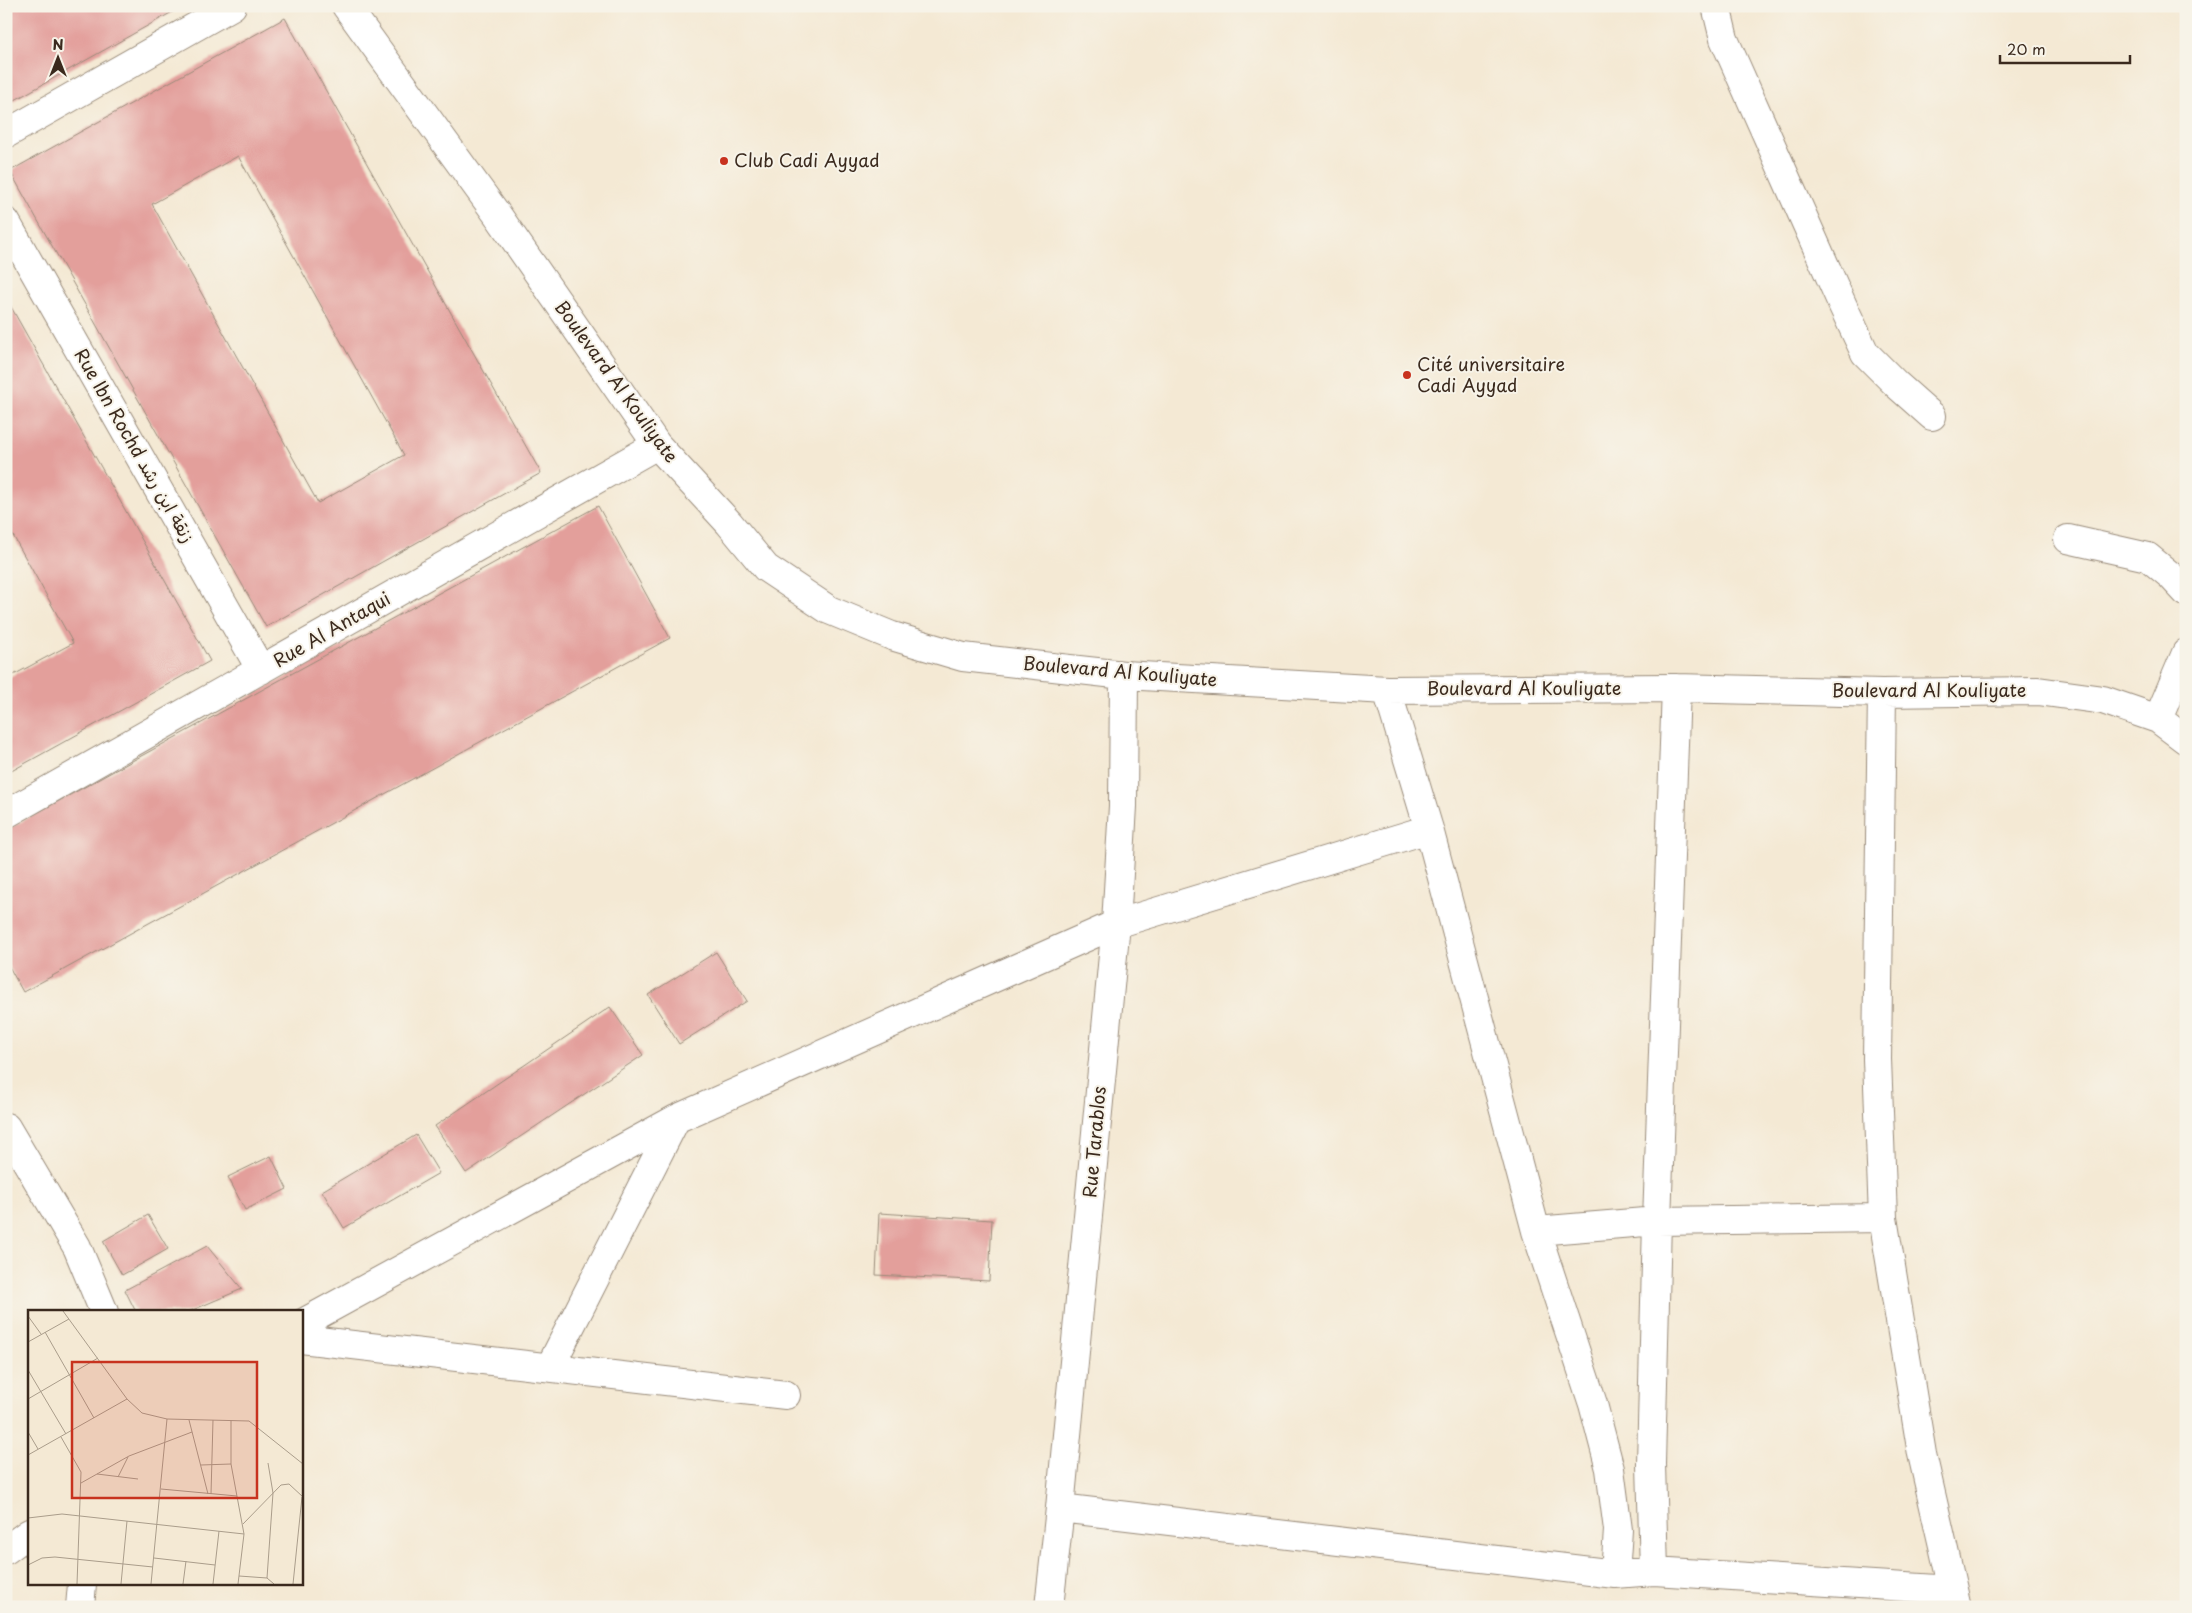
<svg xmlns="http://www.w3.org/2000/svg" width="2192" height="1613" font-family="'Playpen Sans','Playpen Sans Arabic',sans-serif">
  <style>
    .building { fill: #e39f9b; fill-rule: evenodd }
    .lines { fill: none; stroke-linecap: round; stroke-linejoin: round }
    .minor-casing { stroke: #988a79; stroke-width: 30 }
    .minor { stroke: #fff; stroke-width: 28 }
    .poi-dot { fill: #c8321e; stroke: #f7f3e8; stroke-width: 2 }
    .labels { text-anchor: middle; stroke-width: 4; stroke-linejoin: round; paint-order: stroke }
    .poi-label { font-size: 18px; fill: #3b2a1e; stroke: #f7f3e8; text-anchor: start }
    .street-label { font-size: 18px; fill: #3b2a1e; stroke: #f7f3e8 }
    .inset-road { fill: none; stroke: #aa9d8b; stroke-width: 1 }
    .view { fill: #c8321e; fill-opacity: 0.15; stroke: #c8321e; stroke-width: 2.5 }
    .inset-edge { fill: none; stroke: #3b2a1e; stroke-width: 2.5 }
  </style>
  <rect width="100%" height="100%" fill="#f7f3e8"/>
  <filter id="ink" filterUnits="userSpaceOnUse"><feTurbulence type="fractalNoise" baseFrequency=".02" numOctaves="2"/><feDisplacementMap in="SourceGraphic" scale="10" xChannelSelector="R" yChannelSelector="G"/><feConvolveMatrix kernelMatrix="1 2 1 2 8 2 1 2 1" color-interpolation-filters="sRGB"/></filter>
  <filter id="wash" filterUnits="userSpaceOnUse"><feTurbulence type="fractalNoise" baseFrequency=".0096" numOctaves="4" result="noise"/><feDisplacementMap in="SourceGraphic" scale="20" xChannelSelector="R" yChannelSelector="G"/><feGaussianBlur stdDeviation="1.12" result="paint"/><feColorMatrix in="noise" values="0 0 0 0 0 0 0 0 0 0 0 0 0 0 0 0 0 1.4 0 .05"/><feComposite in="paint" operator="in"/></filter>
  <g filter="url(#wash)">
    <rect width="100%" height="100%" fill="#f4e9d4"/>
    <g id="blocks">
      <path class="building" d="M6,6h177l-177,99z
        M285,18l256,455 -275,154 -256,-456zM238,156l166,299 -86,48 -166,-299z
        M6,298l204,363 -204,113v-95l67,-36 -67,-120z
        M598,506l72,132 -647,354 -17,-31v-131z
        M716,952l31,49 -68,43 -31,-49z
        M610,1007l33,48 -177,118 -31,-47z
        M416,1135l23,38 -95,55 -22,-37z
        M271,1156l16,33 -42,21 -17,-33z
        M879,1213l113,7 -3,61 -113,-6z
        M148,1215l20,34 -46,26 -19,-34z
        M207,1246l35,43 -54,23h-52l-11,-22z"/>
    </g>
  </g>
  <g filter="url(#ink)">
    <use href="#blocks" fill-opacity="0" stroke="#988a79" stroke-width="1"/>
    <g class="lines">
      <g class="minor-casing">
        <path id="minor" d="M346,6l153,211 158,228 72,78 37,45 63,42 63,26 71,21 161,18 263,15 289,-2 206,5 156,-2 65,9 55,19 28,21
          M1716,6l8,33 119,267 22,47 31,31 36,32
          M6,134l226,-128
          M6,222l255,448
          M2068,539l80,18 23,19 15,16
          M1387,690l42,139 107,402 57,173 17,65 8,61 -3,44
          M1882,693l-5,366 6,159 39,236 35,153
          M2158,719l28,-66
          M6,814l651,-369
          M6,1127l71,120 27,65
          M1536,1231l121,-10 226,-3
          M301,1324l375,-205 440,-195 313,-95
          M301,1339l485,56
          M550,1367l126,-248
          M1060,1508l555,66 39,-3 299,19
          M6,1550l23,-17
          M1654,1571l-3,-107 6,-243 19,-533
          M80,1607l2,-23
          M1049,1607l11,-99 56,-584 7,-118 1,-131"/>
      </g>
      <use href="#minor" class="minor"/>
    </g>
  </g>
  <g class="poi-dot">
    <circle cx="724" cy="161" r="5"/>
    <circle cx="1407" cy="375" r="5"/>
  </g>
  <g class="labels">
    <g class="poi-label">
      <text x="734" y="167">Club Cadi Ayyad</text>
      <text x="1417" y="371">Cité universitaire<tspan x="1417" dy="21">Cadi Ayyad</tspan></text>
    </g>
    <g class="street-label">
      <text transform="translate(616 382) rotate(54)" y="6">Boulevard Al Kouliyate</text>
      <text transform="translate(134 446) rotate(60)" y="6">Rue Ibn Rochd زنقة ابن رشد</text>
      <text transform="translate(332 630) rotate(-30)" y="6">Rue Al Antaqui</text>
      <text transform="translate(1120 672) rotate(5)" y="6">Boulevard Al Kouliyate</text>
      <text x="1524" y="695">Boulevard Al Kouliyate</text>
      <text x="1929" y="697">Boulevard Al Kouliyate</text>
      <text transform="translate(1095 1142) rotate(-85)" y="6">Rue Tarablos</text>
    </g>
  </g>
  <g transform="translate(28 1310)">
    <rect width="275" height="275" fill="#f4e9d4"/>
    <path class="inset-road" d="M35,1l64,88 15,14 25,6 82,2 54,43M0,6l13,18M17,22l49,86M0,32l41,-23M0,60l38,64M0,89l70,-41M161,110l19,74M203,110v44l13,70 -6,50M0,122l10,17M33,127l20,35 -4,112M0,145l99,-56M173,155l30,-1M69,164l41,5M90,167l10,-20M53,173l48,-27 63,-24M133,179l76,7M183,184l2,-74M0,208l34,-4 182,20M215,214l38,-39 8,-1 14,13M126,248l61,7M0,255l14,-7 13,-1 98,10M211,266l28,2 7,6M239,268l6,-85 -5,-30M93,274l6,-63M123,274l16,-165M155,274l3,-23M185,274l6,-53M265,274l9,-87"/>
    <path class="view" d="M44,52h185v136h-185z"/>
    <rect width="275" height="275" class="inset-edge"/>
  </g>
  <rect width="2192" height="1613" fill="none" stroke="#f7f3e8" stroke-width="25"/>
  <g transform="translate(58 58)" stroke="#f7f3e8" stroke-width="4" paint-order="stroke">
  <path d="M0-4L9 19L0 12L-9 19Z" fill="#3b2a1e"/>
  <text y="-8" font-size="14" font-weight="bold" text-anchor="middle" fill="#3b2a1e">N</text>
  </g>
  <path d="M2000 55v8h130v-8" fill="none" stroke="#3b2a1e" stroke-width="2.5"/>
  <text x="2007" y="55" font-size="15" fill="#3b2a1e" stroke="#f7f3e8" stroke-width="4" paint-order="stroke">20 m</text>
</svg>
